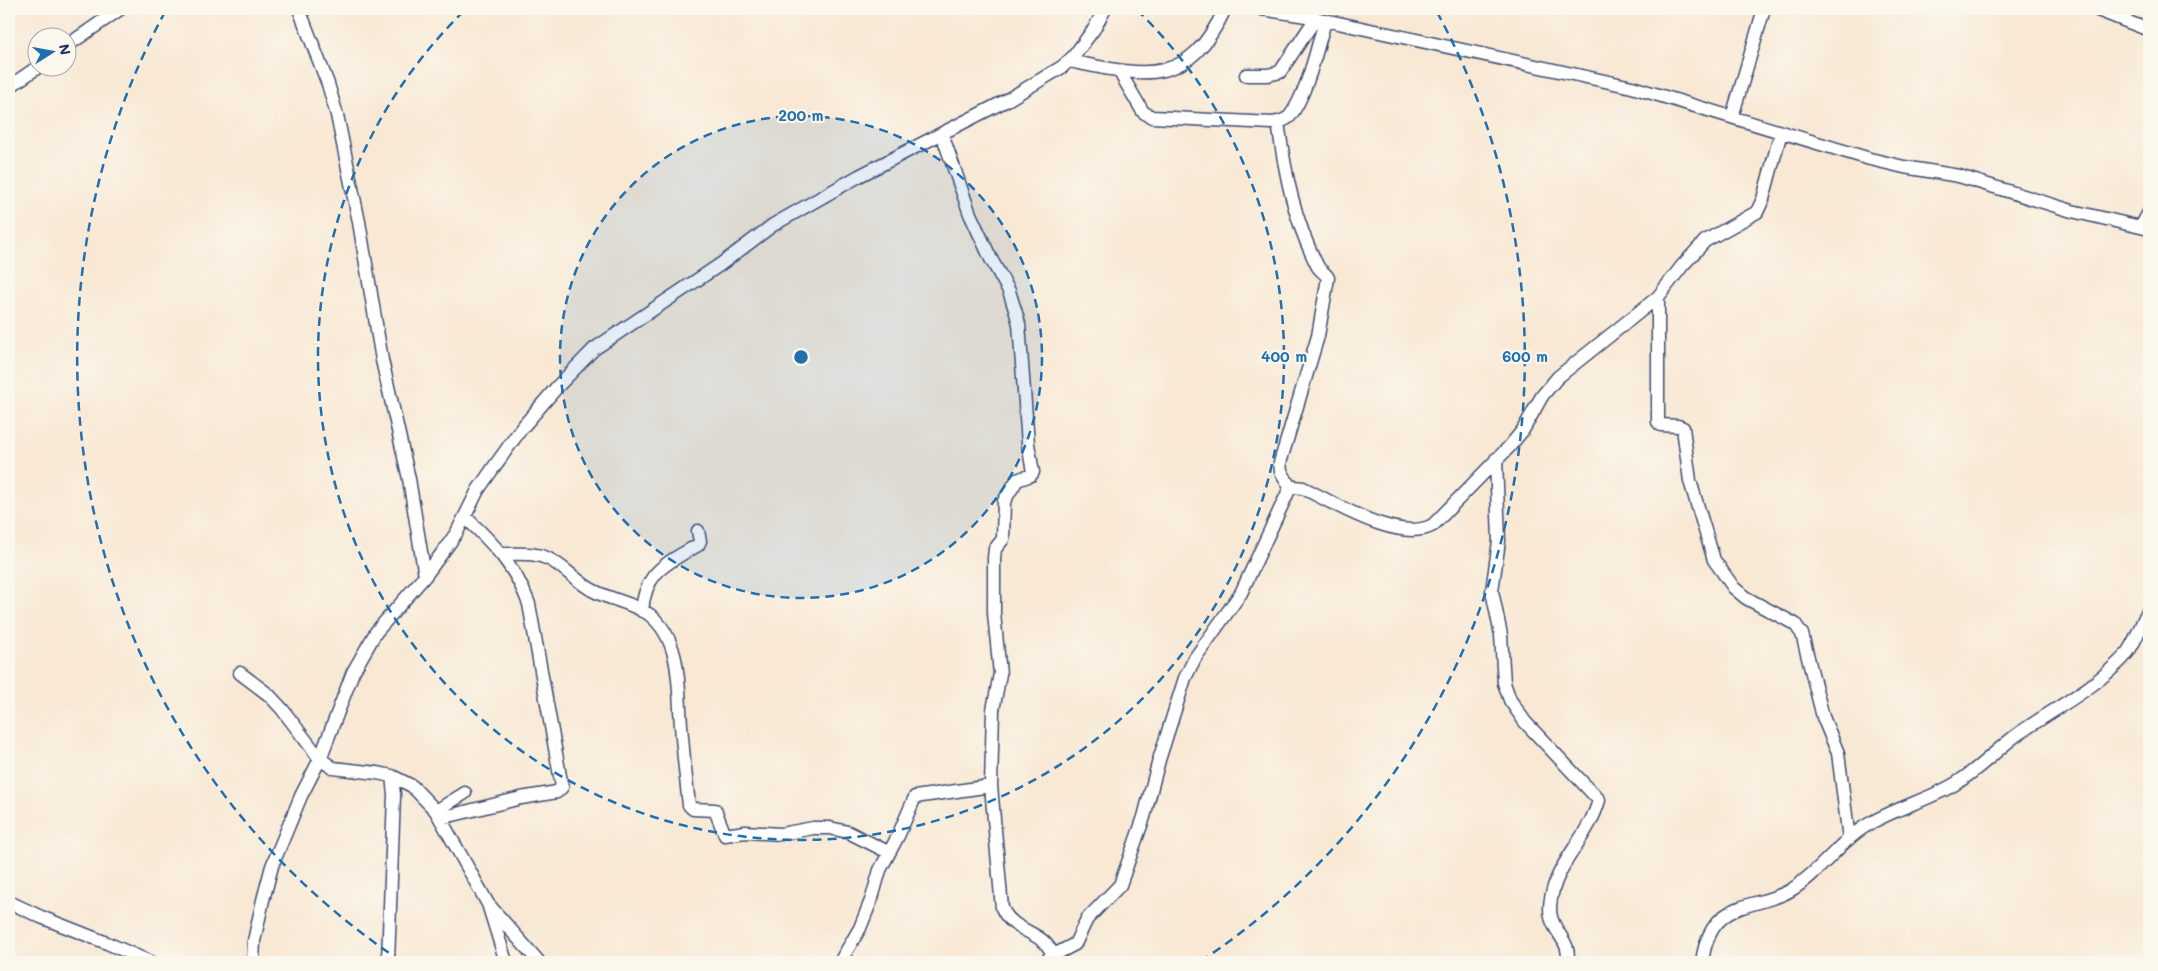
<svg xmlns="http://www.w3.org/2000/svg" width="2158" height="971" font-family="Mali,sans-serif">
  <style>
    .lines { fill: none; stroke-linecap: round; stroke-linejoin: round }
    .minor-casing { stroke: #3c4b70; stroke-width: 15 }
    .minor { stroke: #fff; stroke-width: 12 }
    .ring { fill: none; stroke: #1f6fb2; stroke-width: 2.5; stroke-dasharray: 9 6 }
    .centre { fill: #1f6fb2; stroke: #fbf7ec; stroke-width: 2.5 }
    .ring-label { font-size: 15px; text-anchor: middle; font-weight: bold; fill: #1f6fb2; stroke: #fbf7ec; stroke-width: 4.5; stroke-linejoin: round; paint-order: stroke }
  </style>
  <rect width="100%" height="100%" fill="#fbf7ec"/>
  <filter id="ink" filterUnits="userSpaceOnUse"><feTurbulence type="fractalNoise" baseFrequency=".02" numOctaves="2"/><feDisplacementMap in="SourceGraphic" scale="10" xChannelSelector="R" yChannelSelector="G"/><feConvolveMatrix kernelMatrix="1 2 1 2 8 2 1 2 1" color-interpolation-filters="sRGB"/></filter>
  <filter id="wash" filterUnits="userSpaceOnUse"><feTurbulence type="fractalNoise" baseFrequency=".0096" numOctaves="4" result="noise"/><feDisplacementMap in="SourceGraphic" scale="20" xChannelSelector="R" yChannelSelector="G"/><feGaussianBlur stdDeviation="1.12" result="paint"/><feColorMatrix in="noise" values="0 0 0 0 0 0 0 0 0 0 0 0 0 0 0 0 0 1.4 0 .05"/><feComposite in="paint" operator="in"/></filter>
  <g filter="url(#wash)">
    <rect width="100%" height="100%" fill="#f8e8d4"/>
  </g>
  <g filter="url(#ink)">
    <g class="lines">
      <g class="minor-casing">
        <path id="minor" d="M299,9l29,75 9,31 22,107 23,138 27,119 16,97
          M1262,9l44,7 326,71 238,72 34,8 55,9 113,35 77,18
          M2095,9l54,21
          M68,45l52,-36
          M1069,61c75,15 118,28 156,-52
          M1119,71l24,41 9,5 120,6c7,-1 13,-2 18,-7 17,-22 27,-68 35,-95
          M1246,75h22l12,-3 36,-54
          M9,87l29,-20
          M1732,117l32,-108
          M1278,122c7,51 16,99 40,145 3,5 8,6 10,11l-10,58 -38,127 1,8 10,18
          M942,134l28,80 21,45 18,32 7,22 3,11 9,120 5,28 -2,3 -14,5 -13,21 -1,38 -8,10 -1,9v55l6,61 -7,36 -2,76 11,122c11,26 43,22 51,48
          M2141,227l8,-15
          M1658,297v125l3,3 17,1 5,2 7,53 24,79 20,28 12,10 49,26 7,10 21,83 15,36 11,86
          M1496,459l3,82 -7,50 9,44 3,48 6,17 15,22 74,78c-9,34 -38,59 -46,90 -2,7 -4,19 -2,27 4,17 21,26 16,45
          M502,554c11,0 23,-1 34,1 22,3 38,26 58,36 17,9 40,12 56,24 32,26 28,73 31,110 2,27 5,54 8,80l4,4 22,1 10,25 20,-3 36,2 32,-6h17l18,4 40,20
          M642,611c3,-40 25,-48 56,-66l2,-4 -2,-10
          M240,673l29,22 13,14 38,50 13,9 44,5 15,3 20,10 24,25 52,93 51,58
          M436,811l29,-18
          M441,818l80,-20 36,-6 5,-5 -33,-183c-14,-38 -35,-60 -64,-87
          M9,902l32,15 66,26 43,19
          M489,907l17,55
          M253,962l1,-21 9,-41 9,-34 29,-70 19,-37 33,-87 23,-40 49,-56 23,-31 9,-13 21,-42 16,-23 27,-38 36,-42 37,-38 127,-85 52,-39 86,-49 148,-76 55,-33 11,-10 21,-28 11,-20
          M388,962l6,-167 -2,-19
          M840,962l20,-34 12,-30 8,-28 18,-34 17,-39 76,-11
          M1046,962l4,-5 25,-13 12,-25 33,-34 24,-68 15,-57 26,-82 10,-20 46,-65 48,-103 5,-3 9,1c31,15 97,56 130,37l76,-78 14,-17 19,-34 16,-19 100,-80 24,-31 23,-25 52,-29 6,-13 18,-67
          M1702,962c2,-15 7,-33 20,-44 19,-16 48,-15 69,-28 30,-18 48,-49 78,-66 27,-16 59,-24 86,-40 23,-14 41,-34 63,-50 34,-24 74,-44 104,-75 13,-13 18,-34 27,-50"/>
      </g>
      <use href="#minor" class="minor"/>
    </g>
  </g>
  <circle cx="801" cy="357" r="241" fill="#1f6fb2" fill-opacity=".12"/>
  <g class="ring">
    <circle cx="801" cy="357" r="241"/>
    <path d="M1137 10A483 483 0 1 1 465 10"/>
    <path d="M401 961A724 724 0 0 1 165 12M1437 12A724 724 0 0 1 1201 961"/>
  </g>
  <circle cx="801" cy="357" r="8" class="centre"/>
  <g class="ring-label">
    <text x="801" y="121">200 m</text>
    <text x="1284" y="362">400 m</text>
    <text x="1525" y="362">600 m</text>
  </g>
  <rect width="2158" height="971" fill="none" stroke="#fbf7ec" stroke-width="30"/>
  <g transform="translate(52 52) rotate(79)"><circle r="24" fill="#fbf7ec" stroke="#a1a7b3"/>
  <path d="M0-4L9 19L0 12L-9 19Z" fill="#1f6fb2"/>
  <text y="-8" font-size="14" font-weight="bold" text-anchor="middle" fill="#1b2f5e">N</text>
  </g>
</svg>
